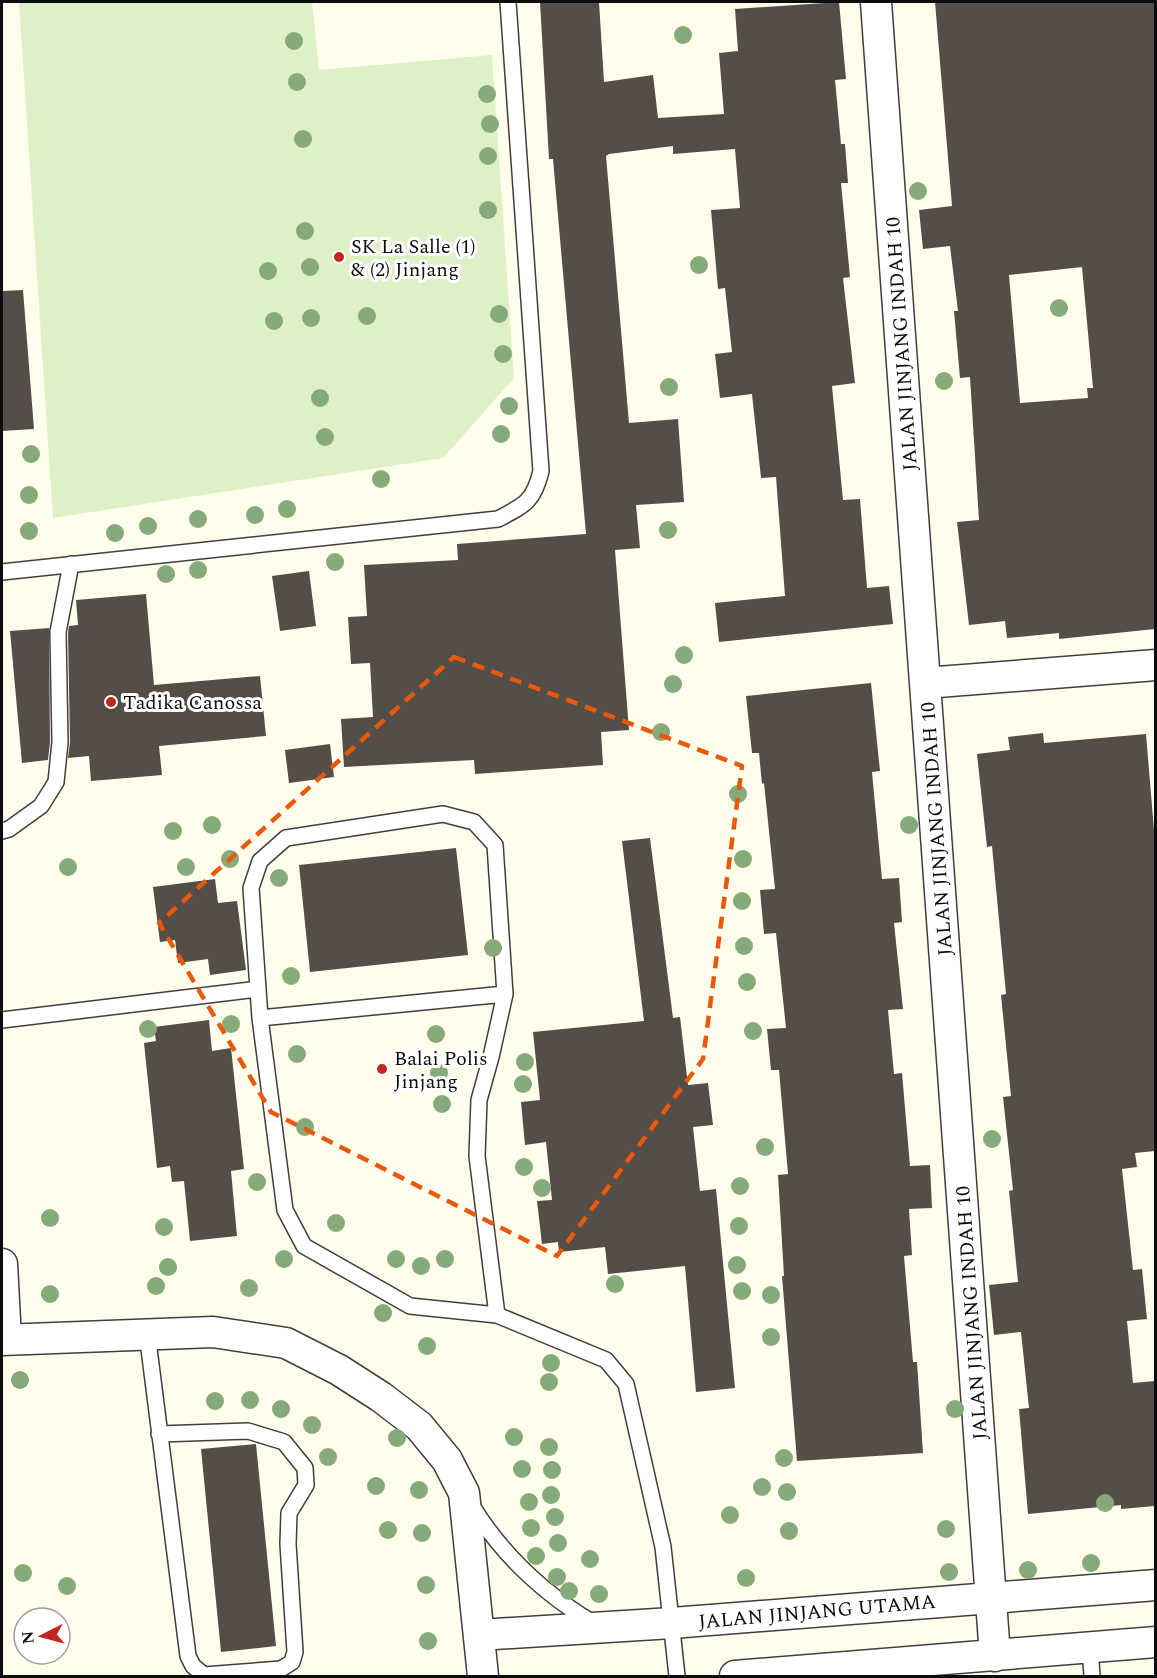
<svg xmlns="http://www.w3.org/2000/svg" width="1157" height="1678" font-family="Spectral,serif">
  <style>
    .pitch { fill: #def1c6 }
    .building { fill: #554e48; fill-rule: evenodd }
    .lines { fill: none; stroke-linecap: round; stroke-linejoin: round }
    .service-casing { stroke: #3f3f3f; stroke-width: 18 }
    .minor-casing { stroke: #3f3f3f; stroke-width: 33 }
    .service { stroke: #fff; stroke-width: 15 }
    .minor { stroke: #fff; stroke-width: 30 }
    .tree { fill: #86aa79 }
    .marked { fill: none; stroke: #e8590c; stroke-width: 4.5; stroke-dasharray: 12 8; stroke-linejoin: round }
    .poi-dot { fill: #c12720; stroke: #fff; stroke-width: 2 }
    .labels { text-anchor: middle; stroke-width: 6; stroke-linejoin: round; paint-order: stroke }
    .poi-label { font-size: 20px; fill: #0c0c0c; stroke: #fff; text-anchor: start }
    .street-label { font-size: 20px; fill: #0c0c0c; stroke: #fff }
  </style>
  <rect width="100%" height="100%" fill="#fffdeb"/>
  <path class="pitch" d="M19,2h293l7,68 173,-15 22,323 -71,80 -390,60z"/>
  <path class="building" d="M540,2h59l5,80 49,-7 5,43 66,-4 -5,-61 19,-2 -3,-42 104,-7 7,77 -11,1 6,64h4l3,39h-7l9,94 -7,1 12,105 -23,3 11,114 17,-1 7,89 22,-2 4,38 -174,18 -4,-39 70,-7 -9,-119 -15,1 -9,-84 -32,4 -5,-44 17,-2 -7,-64 -7,1 -7,-79 29,-2 -5,-59 -62,5v-8l-64,8 -3,2 23,267 49,-4 6,83 -48,3 4,43 -25,2 14,180 -28,2 2,33 -128,9 -1,-14 -130,7 -3,-48 32,-2 -3,-54 -19,1 -3,-47 19,-1 -3,-51 94,-5 -1,-16 129,-10 -33,-375h-4z
    M935,2h220v627l-96,10v-6l-52,5 -2,-17 -36,4 -12,-103 22,-2 -9,-143 -10,1 -6,-67h4l-8,-65 -27,3 -4,-39 33,-4zM1082,267l11,121h-6l1,10 -68,5 -11,-128z
    M23,290l11,139 -32,2v-140z
    M309,571l7,55 -36,5 -8,-55z
    M146,594l8,91 106,-9 6,60 -107,10 3,29 -71,6 -2,-25 -21,2 2,-16 -2,-109 1,-7 9,-1 -2,-25z
    M49,628l1,114 -2,18 -26,3 -12,-132z
    M871,683l9,88 -8,1 10,107 17,-1 3,44 -8,1 9,86 -15,1 6,64 8,-1 8,93 20,-1 2,43 -23,1 3,46 -8,1 9,106h4l6,91 -126,8 -15,-185h2l-6,-101 10,-1 -9,-104h-8l-4,-41 19,-1 -10,-95 -12,1 -4,-44 15,-1 -11,-106 -2,1 -3,-31h-7l-6,-57z
    M1043,733l1,10 102,-9 9,108v309l-20,2 2,14 -15,2 11,101 9,-1 5,50 -20,2 6,62 22,-2v125l-34,3v-4l-93,9 -9,-105 10,-1 -8,-76 -27,3 -5,-50 29,-3 -9,-91 4,-1 -10,-93 8,-1 -10,-101 5,-1 -14,-148 -5,1 -10,-93 33,-4 -2,-13z
    M330,744l4,33 -45,6 -4,-33z
    M650,838l23,180 7,-1 8,68 20,-2 5,42 -20,2 7,64 16,-2 19,199 -39,4 -11,-126 -77,8 -3,-27 -46,5 -1,-10 -16,2 -5,-43 15,-1 -6,-58 -21,3 -4,-43 19,-2 -7,-68 111,-11 -22,-180z
    M456,848l12,107 -158,17 -11,-107z
    M215,879l3,24 19,-2 9,69 -36,5 -2,-16 -30,4 -3,-23 -15,2 -7,-55z
    M209,1020l3,31 19,-3 13,121 -13,2 6,65 -47,5 -6,-60 -12,1 -2,-16 -13,2 -13,-125 12,-2 -2,-14z
    M256,1444l20,202 -55,6 -20,-203z"/>
  <g class="lines">
    <g class="service-casing">
      <path id="service" d="M2,572l496,-53c27,-14 36,-18 43,-48l-33,-469
        M2,831l7,-2 32,-23 15,-24 4,-40 -2,-110 13,-68
        M260,1018l245,-24
        M2,1020l256,-31
        M497,1315l-20,-159 2,-56 12,-43 14,-63 -10,-149 -21,-23 -31,-8 -157,24 -26,23 -9,27 9,130 25,192 19,36 106,60 87,9 109,45 20,24 37,163 14,129
        M147,1333l41,323 5,10 11,9 77,-6 11,-7 3,-10 -7,-108 1,-31 17,-28 -1,-17 -21,-26 -36,-11 -89,3
        M472,1506c31,50 71,87 121,117
        M1090,1647l2,29"/>
    </g>
    <g class="minor-casing">
      <path id="minor" d="M876,2l119,1654
        M925,683l231,-18
        M2,1264l4,75
        M2,1340l211,-8 73,11 53,27 42,27 38,29 28,34 17,33 19,183
        M479,1635l193,-12 484,-38
        M735,1676l421,-34"/>
    </g>
    <use href="#service" class="service"/>
    <use href="#minor" class="minor"/>
  </g>
  <g class="tree">
    <circle cx="683" cy="35" r="9"/>
    <circle cx="294" cy="41" r="9"/>
    <circle cx="297" cy="82" r="9"/>
    <circle cx="487" cy="94" r="9"/>
    <circle cx="490" cy="124" r="9"/>
    <circle cx="303" cy="139" r="9"/>
    <circle cx="488" cy="156" r="9"/>
    <circle cx="918" cy="191" r="9"/>
    <circle cx="488" cy="210" r="9"/>
    <circle cx="305" cy="231" r="9"/>
    <circle cx="699" cy="265" r="9"/>
    <circle cx="310" cy="267" r="9"/>
    <circle cx="268" cy="271" r="9"/>
    <circle cx="1059" cy="308" r="9"/>
    <circle cx="499" cy="314" r="9"/>
    <circle cx="367" cy="316" r="9"/>
    <circle cx="311" cy="318" r="9"/>
    <circle cx="274" cy="321" r="9"/>
    <circle cx="503" cy="354" r="9"/>
    <circle cx="944" cy="381" r="9"/>
    <circle cx="669" cy="387" r="9"/>
    <circle cx="320" cy="398" r="9"/>
    <circle cx="509" cy="406" r="9"/>
    <circle cx="501" cy="434" r="9"/>
    <circle cx="325" cy="437" r="9"/>
    <circle cx="31" cy="454" r="9"/>
    <circle cx="381" cy="479" r="9"/>
    <circle cx="29" cy="495" r="9"/>
    <circle cx="287" cy="509" r="9"/>
    <circle cx="255" cy="515" r="9"/>
    <circle cx="198" cy="519" r="9"/>
    <circle cx="148" cy="526" r="9"/>
    <circle cx="668" cy="530" r="9"/>
    <circle cx="29" cy="531" r="9"/>
    <circle cx="115" cy="533" r="9"/>
    <circle cx="335" cy="562" r="9"/>
    <circle cx="198" cy="570" r="9"/>
    <circle cx="166" cy="574" r="9"/>
    <circle cx="684" cy="655" r="9"/>
    <circle cx="673" cy="684" r="9"/>
    <circle cx="661" cy="732" r="9"/>
    <circle cx="738" cy="794" r="9"/>
    <circle cx="212" cy="825" r="9"/>
    <circle cx="909" cy="825" r="9"/>
    <circle cx="173" cy="831" r="9"/>
    <circle cx="230" cy="859" r="9"/>
    <circle cx="743" cy="859" r="9"/>
    <circle cx="68" cy="867" r="9"/>
    <circle cx="186" cy="867" r="9"/>
    <circle cx="279" cy="878" r="9"/>
    <circle cx="742" cy="901" r="9"/>
    <circle cx="744" cy="946" r="9"/>
    <circle cx="493" cy="948" r="9"/>
    <circle cx="291" cy="976" r="9"/>
    <circle cx="747" cy="982" r="9"/>
    <circle cx="231" cy="1024" r="9"/>
    <circle cx="148" cy="1029" r="9"/>
    <circle cx="753" cy="1031" r="9"/>
    <circle cx="436" cy="1034" r="9"/>
    <circle cx="297" cy="1054" r="9"/>
    <circle cx="525" cy="1062" r="9"/>
    <circle cx="439" cy="1073" r="9"/>
    <circle cx="523" cy="1084" r="9"/>
    <circle cx="442" cy="1104" r="9"/>
    <circle cx="305" cy="1127" r="9"/>
    <circle cx="992" cy="1139" r="9"/>
    <circle cx="765" cy="1147" r="9"/>
    <circle cx="524" cy="1167" r="9"/>
    <circle cx="257" cy="1182" r="9"/>
    <circle cx="740" cy="1186" r="9"/>
    <circle cx="542" cy="1188" r="9"/>
    <circle cx="50" cy="1218" r="9"/>
    <circle cx="336" cy="1223" r="9"/>
    <circle cx="739" cy="1226" r="9"/>
    <circle cx="164" cy="1227" r="9"/>
    <circle cx="284" cy="1259" r="9"/>
    <circle cx="396" cy="1259" r="9"/>
    <circle cx="445" cy="1259" r="9"/>
    <circle cx="737" cy="1265" r="9"/>
    <circle cx="421" cy="1266" r="9"/>
    <circle cx="168" cy="1267" r="9"/>
    <circle cx="615" cy="1284" r="9"/>
    <circle cx="156" cy="1286" r="9"/>
    <circle cx="249" cy="1288" r="9"/>
    <circle cx="742" cy="1291" r="9"/>
    <circle cx="50" cy="1294" r="9"/>
    <circle cx="771" cy="1295" r="9"/>
    <circle cx="383" cy="1313" r="9"/>
    <circle cx="771" cy="1337" r="9"/>
    <circle cx="427" cy="1346" r="9"/>
    <circle cx="551" cy="1363" r="9"/>
    <circle cx="20" cy="1380" r="9"/>
    <circle cx="549" cy="1382" r="9"/>
    <circle cx="250" cy="1400" r="9"/>
    <circle cx="215" cy="1401" r="9"/>
    <circle cx="281" cy="1409" r="9"/>
    <circle cx="955" cy="1409" r="9"/>
    <circle cx="312" cy="1425" r="9"/>
    <circle cx="514" cy="1437" r="9"/>
    <circle cx="397" cy="1438" r="9"/>
    <circle cx="549" cy="1447" r="9"/>
    <circle cx="328" cy="1457" r="9"/>
    <circle cx="784" cy="1458" r="9"/>
    <circle cx="522" cy="1469" r="9"/>
    <circle cx="552" cy="1470" r="9"/>
    <circle cx="376" cy="1486" r="9"/>
    <circle cx="762" cy="1487" r="9"/>
    <circle cx="419" cy="1490" r="9"/>
    <circle cx="787" cy="1492" r="9"/>
    <circle cx="551" cy="1495" r="9"/>
    <circle cx="529" cy="1502" r="9"/>
    <circle cx="1105" cy="1503" r="9"/>
    <circle cx="730" cy="1515" r="9"/>
    <circle cx="555" cy="1517" r="9"/>
    <circle cx="531" cy="1528" r="9"/>
    <circle cx="946" cy="1529" r="9"/>
    <circle cx="388" cy="1530" r="9"/>
    <circle cx="789" cy="1531" r="9"/>
    <circle cx="422" cy="1533" r="9"/>
    <circle cx="558" cy="1543" r="9"/>
    <circle cx="536" cy="1556" r="9"/>
    <circle cx="590" cy="1559" r="9"/>
    <circle cx="1091" cy="1563" r="9"/>
    <circle cx="1028" cy="1570" r="9"/>
    <circle cx="949" cy="1572" r="9"/>
    <circle cx="23" cy="1573" r="9"/>
    <circle cx="557" cy="1577" r="9"/>
    <circle cx="746" cy="1578" r="9"/>
    <circle cx="426" cy="1585" r="9"/>
    <circle cx="67" cy="1586" r="9"/>
    <circle cx="569" cy="1591" r="9"/>
    <circle cx="599" cy="1594" r="9"/>
    <circle cx="428" cy="1641" r="9"/>
  </g>
  <path class="marked" d="M454,657l288,109 -39,293 -146,197 -286,-144 -112,-189z"/>
  <g class="poi-dot">
    <circle cx="339" cy="257" r="6"/>
    <circle cx="111" cy="702" r="6"/>
    <circle cx="382" cy="1069" r="6"/>
  </g>
  <g class="labels">
    <g class="poi-label">
      <text x="351" y="253">SK La Salle (1)<tspan x="351" dy="23">&amp; (2) Jinjang</tspan></text>
      <text x="123" y="709">Tadika Canossa</text>
      <text x="394" y="1065">Balai Polis<tspan x="394" dy="23">Jinjang</tspan></text>
    </g>
    <g class="street-label">
      <text transform="translate(901 344) rotate(-94)" y="7">JALAN JINJANG INDAH 10</text>
      <text transform="translate(936 829) rotate(-94)" y="7">JALAN JINJANG INDAH 10</text>
      <text transform="translate(971 1313) rotate(-94)" y="7">JALAN JINJANG INDAH 10</text>
      <text transform="translate(817 1611) rotate(-5)" y="7">JALAN JINJANG UTAMA</text>
    </g>
  </g>
  <rect width="1157" height="1678" fill="none" stroke="#0c0c0c" stroke-width="6"/>
  <g transform="translate(42 1636) rotate(264)"><circle r="28" fill="#ffffff" stroke="#9e9e9e" stroke-width="1.5"/>
  <path d="M0-4.5L10 22L0 15L-10 22Z" fill="#c12720"/>
  <text y="-9" font-size="16" font-weight="bold" text-anchor="middle" fill="#0c0c0c">N</text>
  </g>
</svg>
